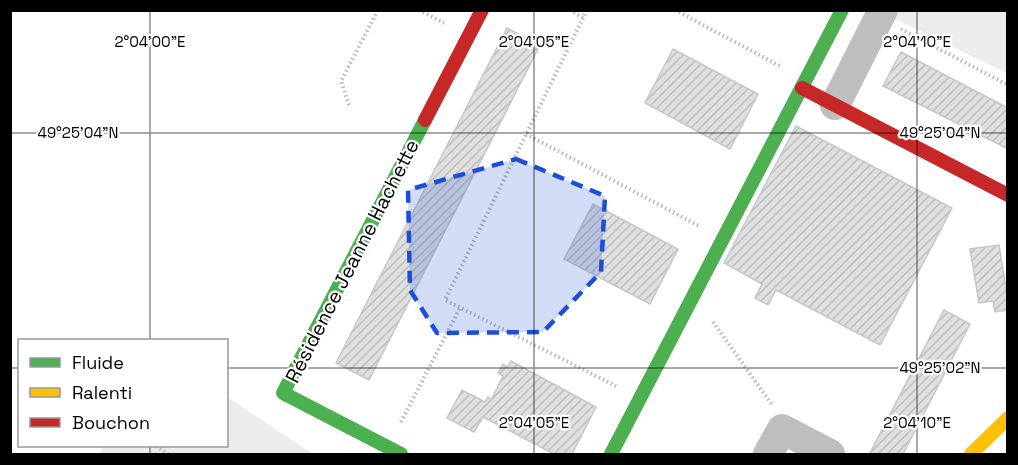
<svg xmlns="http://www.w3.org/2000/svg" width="1018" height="465" font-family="'Space Grotesk',sans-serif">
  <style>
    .green { fill: #ececec }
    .building { fill: url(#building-hatch); stroke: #c7c7c7; stroke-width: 1.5 }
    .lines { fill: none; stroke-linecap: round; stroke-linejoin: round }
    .path { stroke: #b9b9b9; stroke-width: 4; stroke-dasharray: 1.5 3; stroke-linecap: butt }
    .street { stroke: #bebebe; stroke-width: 30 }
    .fast { stroke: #4caf50; stroke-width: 14 }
    .slow { stroke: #ffc107; stroke-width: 14 }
    .jam { stroke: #c62828; stroke-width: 14 }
    .marked { fill: #1d4ed8; fill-opacity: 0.2; stroke: #1d4ed8; stroke-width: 4.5; stroke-dasharray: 12 8; stroke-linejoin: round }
    .ticks { fill: none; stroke: #000; stroke-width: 1.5; stroke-opacity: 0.45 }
    .labels { text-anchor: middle; stroke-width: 4.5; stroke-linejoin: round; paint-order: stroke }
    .street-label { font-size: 20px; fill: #000; stroke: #fff }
    .ticks-label { font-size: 15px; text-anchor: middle; fill: #000; stroke: #fff; stroke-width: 4.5; stroke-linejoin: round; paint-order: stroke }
  </style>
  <defs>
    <pattern id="building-hatch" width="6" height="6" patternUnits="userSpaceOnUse" patternTransform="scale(1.5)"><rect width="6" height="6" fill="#dfdfdf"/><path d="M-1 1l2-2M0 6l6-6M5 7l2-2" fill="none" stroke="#bebebe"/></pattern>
  </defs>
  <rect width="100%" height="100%" fill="#fff"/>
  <path class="green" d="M895,11h112v62l-116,-56z
    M227,397l86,57h-214l5,-8h122z"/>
  <path class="building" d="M507,28l33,17 -171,335 -33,-17z
    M673,49l85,45 -28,55 -85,-46z
    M901,52l107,56v41l-125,-63z
    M796,126l156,82 -72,137 -104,-55 -8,15 -13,-7 7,-14 -38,-21z
    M593,204l85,45 -28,55 -86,-45z
    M999,245l9,55v10l-13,2 -2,-11 -14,2 -9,-54z
    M944,310l26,14 -67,130h-31l-2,-1z
    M511,361l85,46 -24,47h-18l-71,-37 -9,15 -27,-14 15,-28 23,12 3,-5 3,3 12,-24 -5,-3 5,-9 5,3z"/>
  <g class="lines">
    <path class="path" d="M419,10l25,13
      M570,10l13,8
      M587,10l-142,290 171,86
      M675,10l105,56
      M901,29l107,56
      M349,105l-8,-24 37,-71
      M526,134l173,92
      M713,322l60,84
      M401,422l59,-114
      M156,446l12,8"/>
    <path class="street" d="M835,105l48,-95
      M768,454l14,-25 48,25"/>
    <path class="fast" d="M401,454l-118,-61 142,-273
      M611,454l231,-444"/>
    <path class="slow" d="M971,454l37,-36"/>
    <path class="jam" d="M802,88l206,107
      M425,120l57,-110"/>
  </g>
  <path class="marked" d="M516,159l89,37 -4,76 -58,60 -106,1 -27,-43 -2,-100z"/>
  <path class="ticks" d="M150,10v330M534,10v444M917,10v444M10,133h998M10,368h10M226,368h782M150,446v8"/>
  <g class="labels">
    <g class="street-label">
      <text transform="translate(352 261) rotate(-63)" y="7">Résidence Jeanne Hachette</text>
    </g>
  </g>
  <g class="ticks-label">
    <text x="150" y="47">2°04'00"E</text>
    <text x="534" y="47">2°04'05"E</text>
    <text x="917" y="47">2°04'10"E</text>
    <text x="78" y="138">49°25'04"N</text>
    <text x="940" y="138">49°25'04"N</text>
    <text x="940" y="373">49°25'02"N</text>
    <text x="534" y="428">2°04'05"E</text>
    <text x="917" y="428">2°04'10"E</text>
  </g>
  <rect width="1018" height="465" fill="none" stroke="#000000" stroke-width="24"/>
  <rect x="18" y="339" width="210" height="108" fill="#ffffff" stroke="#999999" stroke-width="1.5"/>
  <rect x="30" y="358" width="30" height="9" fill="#4caf50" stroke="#999999" stroke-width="1.5"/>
  <text x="72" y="369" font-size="18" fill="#000000">Fluide</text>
  <rect x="30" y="388" width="30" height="9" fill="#ffc107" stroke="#999999" stroke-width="1.5"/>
  <text x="72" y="399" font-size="18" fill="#000000">Ralenti</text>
  <rect x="30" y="418" width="30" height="9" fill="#c62828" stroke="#999999" stroke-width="1.5"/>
  <text x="72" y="429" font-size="18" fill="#000000">Bouchon</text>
</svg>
